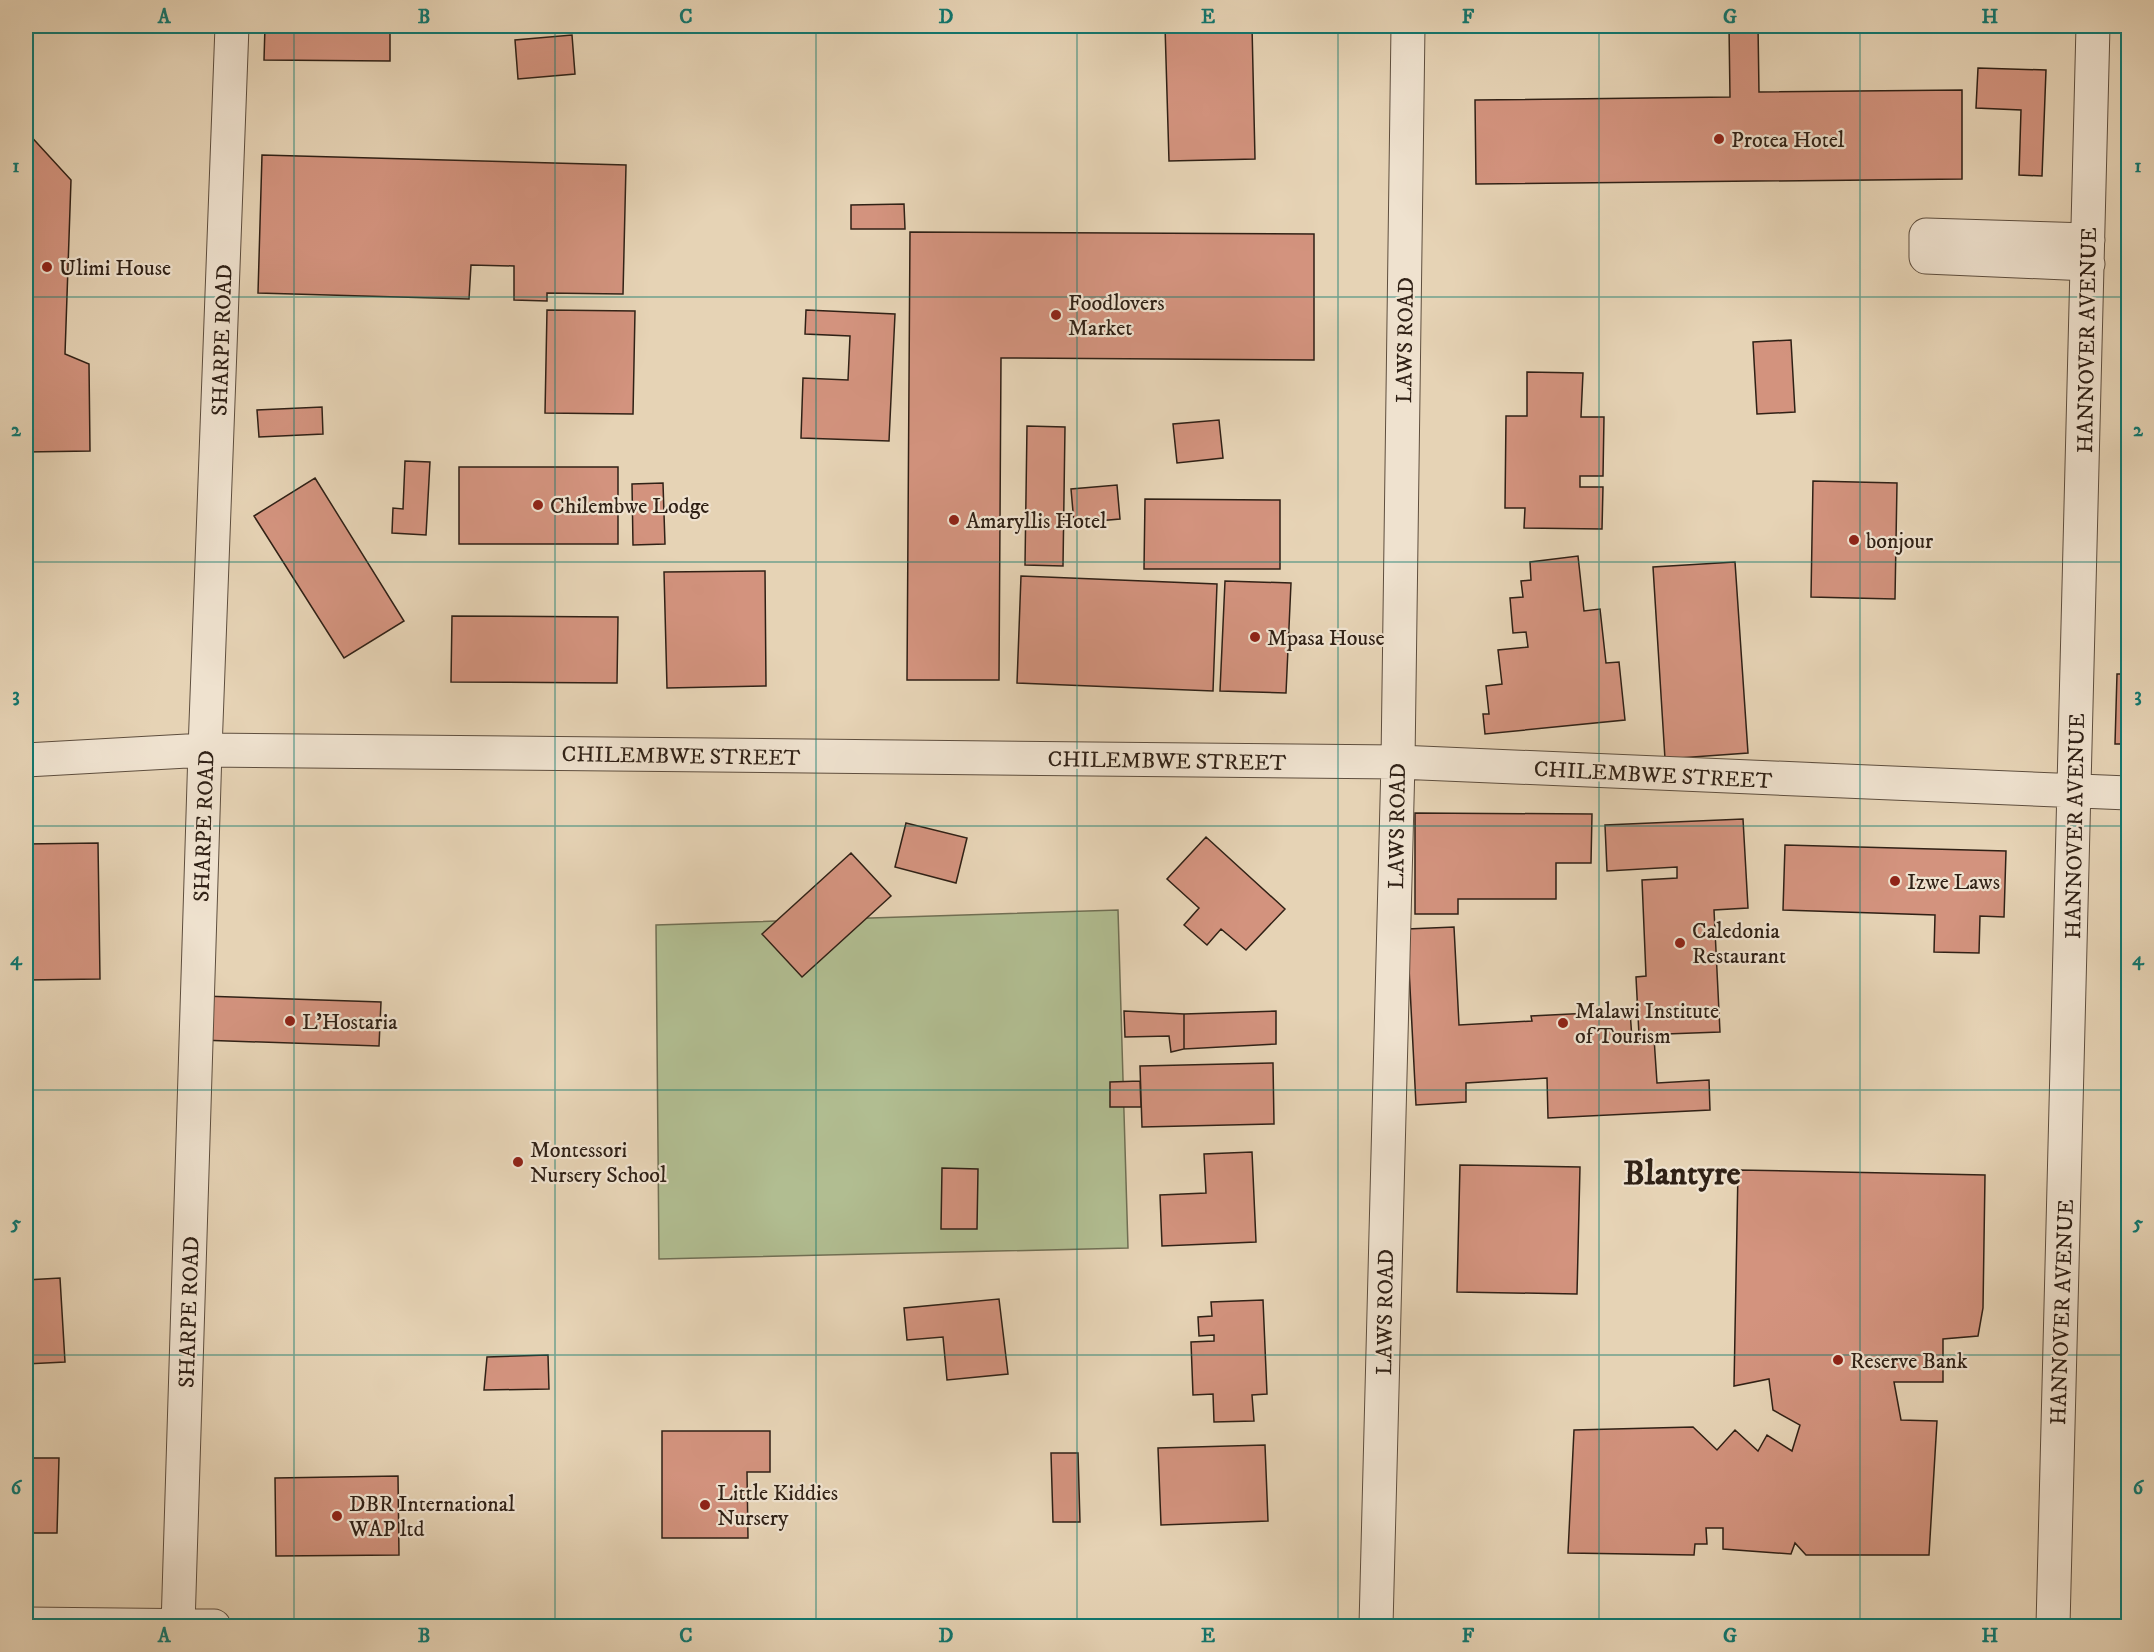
<svg xmlns="http://www.w3.org/2000/svg" width="2154" height="1652" font-family="'IM FELL DW Pica',serif">
  <style>
    .green { fill: #b1bd91; stroke: #706f54; stroke-width: 1.5 }
    .building { fill: #d3937e; stroke: #302116; stroke-width: 1.5 }
    .lines { fill: none; stroke-linecap: round; stroke-linejoin: round }
    .minor-casing { stroke: #5e4e3e; stroke-width: 35 }
    .minor { stroke: #efe2cf; stroke-width: 33 }
    .grid { fill: none; stroke: #0f766e; stroke-width: 1.5; stroke-opacity: 0.55 }
    .poi-dot { fill: #8f2418; stroke: #efe2cf; stroke-width: 2 }
    .labels { text-anchor: middle; stroke-width: 4.5; stroke-linejoin: round; paint-order: stroke }
    .poi-label { font-size: 22px; fill: #302116; stroke: #efe2cf; text-anchor: start }
    .street-label { font-size: 22px; fill: #302116; stroke: #efe2cf }
    .town-label { font-size: 34px; font-weight: bold; fill: #302116; stroke: #efe2cf }
    .neatline { fill: none; stroke: #0f766e; stroke-width: 2 }
    .grid-label { font-size: 20px; text-anchor: middle; font-weight: bold; fill: #0f766e }
  </style>
  <rect width="100%" height="100%" fill="#e6d3b5"/>
  <filter id="stains"><feTurbulence type="fractalNoise" baseFrequency=".00333" numOctaves="4"/><feColorMatrix values="0 0 0 0 .2 0 0 0 0 .09 0 0 0 0 .02 0 0 0 .5 -.17"/></filter>
  <radialGradient id="worn" r=".72"><stop offset=".6" stop-color="#630" stop-opacity="0"/><stop offset="1" stop-color="#630" stop-opacity=".3"/></radialGradient>
  <path class="green" d="M1118,910l10,338 -469,11 -3,-334z"/>
  <path class="building" d="M265,26h125v35l-126,-1z
    M1165,26h87l3,133 -86,2z
    M1729,26h29l1,66 203,-2v89l-486,5 -1,-84 255,-3z
    M572,35l3,39 -57,5 -3,-39z
    M1978,68l68,2 -4,106 -23,-1 2,-65 -45,-2z
    M26,131l45,49 -6,174 24,10 1,87 -64,1z
    M262,155l364,10 -3,129 -76,-1v8l-33,-1v-34l-43,-1 -2,34 -211,-6z
    M904,204l1,25h-54v-24z
    M910,232l404,2v126l-313,-2 -2,322h-92z
    M2125,246h3v41h-3z
    M547,310l88,1 -2,103 -88,-1z
    M806,310l89,4 -6,127 -88,-3 2,-60 45,2 2,-44 -45,-2z
    M1791,340l4,72 -38,2 -4,-72z
    M1527,372l56,1 -2,44h23l-1,59h-23v11h23l-1,42 -78,-1 1,-20h-20l1,-92h21z
    M322,407l1,27 -64,3 -2,-27z
    M1219,420l4,38 -46,5 -4,-39z
    M1027,426l38,1 -2,139 -38,-1z
    M2126,460h2v68l-4,-1z
    M405,461l25,1 -4,73 -34,-2 1,-25 10,1z
    M459,467h159v77h-159z
    M315,478l89,143 -60,37 -90,-142z
    M1813,481l84,2 -2,116 -84,-2z
    M663,483l2,61 -32,1 -1,-61z
    M1117,485l3,34 -46,4 -3,-34z
    M1145,499l135,1v69h-136z
    M2124,553l4,1v100h-6z
    M1578,556l6,55 16,-2 6,54 13,-1 6,58 -140,14 -2,-20h6l-3,-28 16,-2 -4,-34 30,-3 -2,-15 -13,1 -3,-35 13,-1 -2,-16 10,-1 -1,-18z
    M1735,562l13,191 -83,6 -12,-192z
    M765,571l1,115 -99,2 -3,-116z
    M1021,576l196,8 -4,107 -196,-8z
    M1225,581l66,2 -5,110 -66,-2z
    M452,616l166,1 -1,66 -166,-1z
    M2117,674h11v70h-13z
    M1415,813l177,1 -1,49h-35v36h-98v15h-43z
    M1743,819l5,89 -34,2 6,122 -81,3 -3,-58 10,-1 -4,-96 35,-2v-11l-70,4 -2,-46z
    M906,823l61,15 -11,45 -61,-16z
    M1206,837l79,72 -39,41 -25,-21 -14,16 -23,-20 15,-17 -32,-29z
    M98,843l2,136 -74,1v-136z
    M1785,845l221,6 -2,66 -24,-1 -1,37 -45,-1 1,-37 -152,-5z
    M851,853l40,43 -89,81 -40,-43z
    M1454,927l5,98 73,-4 -1,-5 99,-5 2,28 22,-1 3,45 52,-3 1,30 -162,8 -1,-40 -81,5v19l-50,3 -9,-176z
    M202,996l179,6 -2,44 -179,-6z
    M1124,1011l60,3v35l-13,3 -2,-16 -44,1z
    M1276,1011v33l-92,5v-35z
    M1273,1063l1,61 -132,3 -2,-61z
    M1140,1081l1,26h-31v-25z
    M2123,1108h5v109h-3z
    M1252,1152l4,90 -94,4 -2,-51 46,-2 -2,-39z
    M1460,1165l120,2 -3,127 -120,-2z
    M942,1168l36,1 -1,60h-36z
    M1738,1170l247,5 -2,133 -5,28 -35,3v43h-49l7,38 36,1 -8,134h-123l-11,-12 -4,11 -68,-5v-21h-17l1,16h-12l-1,11 -126,-2 6,-123 119,-3 24,23 18,-20 23,21 9,-16 25,16 8,-26 -27,-15 -4,-31 -35,7z
    M60,1278l5,84 -39,2v-84z
    M999,1299l9,75 -61,6 -4,-43 -36,3 -3,-32z
    M1263,1300l4,94 -15,1 2,26 -40,1 -1,-28 -20,1 -2,-53 23,-1v-6l-15,1 -1,-19 14,-1 -1,-14z
    M2126,1344h2v87h-4z
    M548,1355l1,34 -65,1 3,-33z
    M662,1431h108v41h-23l1,66h-86z
    M1265,1445l3,76 -107,4 -3,-77z
    M1051,1453h27l2,69h-27z
    M26,1458h33l-2,75h-31z
    M398,1476l1,79 -123,1 -1,-78z"/>
  <g class="lines">
    <g class="minor-casing">
      <path id="minor" d="M2088,264l-162,-7v-22l162,5
        M26,760l179,-10 1193,12 730,31
        M26,1624l188,2
        M178,1626l27,-876 27,-724
        M1376,1626l22,-864 10,-736
        M2053,1626l40,-1600"/>
    </g>
    <use href="#minor" class="minor"/>
  </g>
  <path class="grid" d="M294,26v1600M555,26v1600M816,26v1600M1077,26v1600M1338,26v1600M1599,26v1600M1860,26v1600M26,297h2102M26,562h2102M26,826h2102M26,1090h2102M26,1355h2102"/>
  <g class="poi-dot">
    <circle cx="1719" cy="139" r="6"/>
    <circle cx="47" cy="267" r="6"/>
    <circle cx="1056" cy="315" r="6"/>
    <circle cx="538" cy="505" r="6"/>
    <circle cx="954" cy="520" r="6"/>
    <circle cx="1854" cy="540" r="6"/>
    <circle cx="1255" cy="637" r="6"/>
    <circle cx="1895" cy="881" r="6"/>
    <circle cx="1680" cy="943" r="6"/>
    <circle cx="290" cy="1021" r="6"/>
    <circle cx="1563" cy="1023" r="6"/>
    <circle cx="518" cy="1162" r="6"/>
    <circle cx="1838" cy="1360" r="6"/>
    <circle cx="705" cy="1505" r="6"/>
    <circle cx="337" cy="1516" r="6"/>
  </g>
  <g class="labels">
    <g class="poi-label">
      <text x="1731" y="147">Protea Hotel</text>
      <text x="59" y="275">Ulimi House</text>
      <text x="1068" y="310">Foodlovers<tspan x="1068" dy="25">Market</tspan></text>
      <text x="550" y="513">Chilembwe Lodge</text>
      <text x="966" y="528">Amaryllis Hotel</text>
      <text x="1866" y="548">bonjour</text>
      <text x="1267" y="645">Mpasa House</text>
      <text x="1907" y="889">Izwe Laws</text>
      <text x="1692" y="938">Caledonia<tspan x="1692" dy="25">Restaurant</tspan></text>
      <text x="1575" y="1018">Malawi Institute<tspan x="1575" dy="25">of Tourism</tspan></text>
      <text x="302" y="1029">L'Hostaria</text>
      <text x="530" y="1157">Montessori<tspan x="530" dy="25">Nursery School</tspan></text>
      <text x="1850" y="1368">Reserve Bank</text>
      <text x="717" y="1500">Little Kiddies<tspan x="717" dy="25">Nursery</tspan></text>
      <text x="349" y="1511">DBR International<tspan x="349" dy="25">WAP ltd</tspan></text>
    </g>
    <g class="street-label">
      <text transform="translate(221 340) rotate(-88)" y="8">SHARPE ROAD</text>
      <text transform="translate(1404 340) rotate(-89)" y="8">LAWS ROAD</text>
      <text transform="translate(2086 340) rotate(-89)" y="8">HANNOVER AVENUE</text>
      <text transform="translate(681 755) rotate(1)" y="8">CHILEMBWE STREET</text>
      <text transform="translate(1167 760) rotate(1)" y="8">CHILEMBWE STREET</text>
      <text transform="translate(1653 774) rotate(3)" y="8">CHILEMBWE STREET</text>
      <text transform="translate(203 826) rotate(-88)" y="8">SHARPE ROAD</text>
      <text transform="translate(1396 826) rotate(-89)" y="8">LAWS ROAD</text>
      <text transform="translate(2074 826) rotate(-89)" y="8">HANNOVER AVENUE</text>
      <text transform="translate(188 1312) rotate(-88)" y="8">SHARPE ROAD</text>
      <text transform="translate(1384 1312) rotate(-89)" y="8">LAWS ROAD</text>
      <text transform="translate(2061 1312) rotate(-88)" y="8">HANNOVER AVENUE</text>
    </g>
    <g class="town-label">
      <text x="1682" y="1184">Blantyre</text>
    </g>
  </g>
  <rect width="2154" height="1652" fill="none" stroke="#e6d3b5" stroke-width="66"/>
  <rect x="33" y="33" width="2088" height="1586" class="neatline"/>
  <g class="grid-label">
    <text x="164" y="23">A</text>
    <text x="424" y="23">B</text>
    <text x="686" y="23">C</text>
    <text x="946" y="23">D</text>
    <text x="1208" y="23">E</text>
    <text x="1468" y="23">F</text>
    <text x="1730" y="23">G</text>
    <text x="1990" y="23">H</text>
    <text x="16" y="172">1</text>
    <text x="2138" y="172">1</text>
    <text x="16" y="436">2</text>
    <text x="2138" y="436">2</text>
    <text x="16" y="701">3</text>
    <text x="2138" y="701">3</text>
    <text x="16" y="965">4</text>
    <text x="2138" y="965">4</text>
    <text x="16" y="1229">5</text>
    <text x="2138" y="1229">5</text>
    <text x="16" y="1494">6</text>
    <text x="2138" y="1494">6</text>
    <text x="164" y="1642">A</text>
    <text x="424" y="1642">B</text>
    <text x="686" y="1642">C</text>
    <text x="946" y="1642">D</text>
    <text x="1208" y="1642">E</text>
    <text x="1468" y="1642">F</text>
    <text x="1730" y="1642">G</text>
    <text x="1990" y="1642">H</text>
  </g>
  <rect width="100%" height="100%" filter="url(#stains)"/>
  <rect width="100%" height="100%" fill="url(#worn)"/>
</svg>
